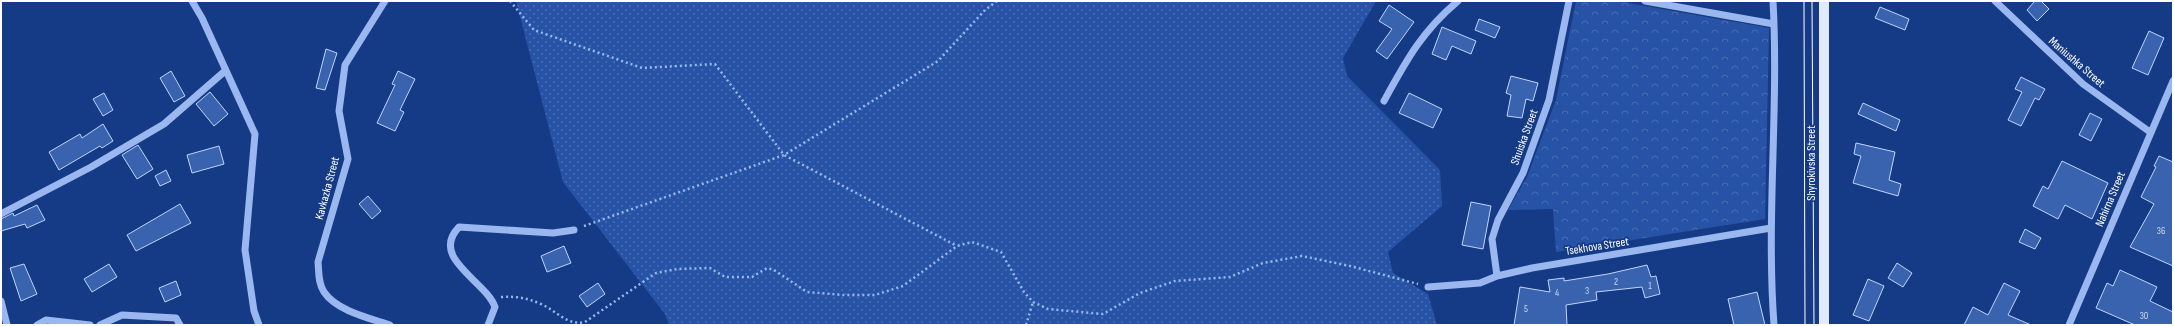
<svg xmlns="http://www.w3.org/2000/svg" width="2174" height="326" font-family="'Sofia Sans Condensed',sans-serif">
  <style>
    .grass { fill: url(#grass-dots) }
    .forest { fill: url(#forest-crowns) }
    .building { fill: #3962af; stroke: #c0d5fb }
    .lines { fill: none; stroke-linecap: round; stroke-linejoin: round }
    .path { stroke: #9ab8ef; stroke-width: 2.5; stroke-dasharray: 2 3; stroke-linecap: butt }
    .minor { stroke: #9ab8ef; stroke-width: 7 }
    .major { stroke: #e2eaff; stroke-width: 10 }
    .tram { stroke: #fff; stroke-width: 1 }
    .labels { text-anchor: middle; stroke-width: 3.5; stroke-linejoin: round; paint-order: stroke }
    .number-label { font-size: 10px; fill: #ced8eb }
    .street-label { font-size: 12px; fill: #fff; stroke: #153b87 }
  </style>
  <defs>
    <pattern id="grass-dots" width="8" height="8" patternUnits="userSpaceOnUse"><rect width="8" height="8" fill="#2753a6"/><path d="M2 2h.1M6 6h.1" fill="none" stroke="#476db3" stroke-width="1.8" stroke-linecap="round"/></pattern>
    <pattern id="forest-crowns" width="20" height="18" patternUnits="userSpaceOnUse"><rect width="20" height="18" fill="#2753a6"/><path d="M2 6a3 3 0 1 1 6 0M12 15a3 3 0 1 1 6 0" fill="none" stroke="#476db3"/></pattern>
  </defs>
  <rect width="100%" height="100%" fill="#153b87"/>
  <path class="grass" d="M516,1h860l-33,57 4,18 93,94 2,36 -54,46 5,21 35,21 9,31h-768l-4,-11 -102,-132z"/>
  <path class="forest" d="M1576,1h41l152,27 -4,191 -209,33 -3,-43 -45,1 19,-33 29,-77z"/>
  <path class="building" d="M2035,1h6l8,8 -12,12 -10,-11z
    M1389,5l25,17 -27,37 -11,-8 16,-22 -13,-8z
    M1880,7l29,12 -4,11 -30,-12z
    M1479,19l21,8 -5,11 -20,-8z
    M1442,27l34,14 -5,13 -19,-8 -6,14 -14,-6z
    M2149,31l15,7 -16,37 -16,-7z
    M326,49l11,4 -12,37 -9,-2z
    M171,71l14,25 -11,6 -14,-24z
    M398,71l17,8 -15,31 4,2 -9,19 -18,-8 18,-38 -3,-1z
    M1511,76l27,7 -5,18 -7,-2 -4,19 -15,-2 4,-21 -5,-2z
    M2021,77l24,12 -6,11 -4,-2 -14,28 -13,-6 14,-28 -7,-3z
    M210,92l18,22 -14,12 -18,-22z
    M104,93l9,17 -10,6 -10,-17z
    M1409,93l33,16 -9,19 -34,-15z
    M1863,103l37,17 -4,11 -38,-17z
    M2090,113l12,6 -11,22 -12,-6z
    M103,124l10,17 -11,7 -2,-2 -41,24 -10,-18 31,-18 2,4z
    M1856,143l39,9 -6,28 12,4 -3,12 -45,-13 8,-27 -7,-2z
    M138,145l15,24 -16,10 -15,-24z
    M219,146l5,18 -32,9 -5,-18z
    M2159,156l14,6v104l-43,-19 24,-43 -13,-7 15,-30 -2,-1z
    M2062,161l46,22 -16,36 -27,-14 -7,14 -25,-13 10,-20 5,3z
    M166,170l5,11 -11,5 -5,-10z
    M368,196l13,15 -9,8 -13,-15z
    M1471,202l20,4 -8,43 -21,-4z
    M180,204l11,19 -55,28 -9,-16z
    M37,205l8,15 -18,8 -2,-4 -24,7v-12l12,-6 1,3z
    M2025,229l16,9 -6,11 -16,-7z
    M564,246l7,17 -24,9 -6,-16z
    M1897,263l15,10 -9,14 -15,-9z
    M24,264l13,30 -16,7 -11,-33z
    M109,264l8,13 -25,15 -8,-13z
    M1647,265l4,12 5,-1 4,18 -15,4 -3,-11 -46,5 1,8 -31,5 1,20h-53l6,-38 30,5 -2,-12 16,-2v3l44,-7z
    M2120,270l37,17 -7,14 23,11v13h-38l-39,-17 11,-25 6,3z
    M1868,279l16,7 -15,35 -16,-6z
    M176,281l5,14 -16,7 -6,-14z
    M598,283l7,11 -18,13 -8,-11z
    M2004,283l16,8 -12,24 23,10h-67l9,-18 15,8z
    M1757,292l8,33h-31l-6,-26z"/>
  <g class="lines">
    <path class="path" d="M510,1l24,29 108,38 73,-4 69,91 173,91
      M584,226l200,-71 154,-94 47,-51 12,-9
      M501,297c15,-1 26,1 40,7 16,7 26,22 44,18l71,-49 21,-4 33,-1 15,9h27l15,-9 7,2 33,22 36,3h32l28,-9 54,-40 15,-4 29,10 23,40 9,10 15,7 55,5 37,-21 35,-12 55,-4 33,-14 39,-7 48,10 68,18
      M1026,325l7,-23"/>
    <path class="minor" d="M192,1l10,17 53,116 -10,116 9,61 5,14
      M385,1l-40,64 -6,46 9,48 -30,103c1,10 0,21 6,30 13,19 45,26 66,33
      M1645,1l129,23
      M1773,1c6,108 -7,216 1,324
      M1995,1l88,83 67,48
      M1384,101c22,-40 38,-70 74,-100
      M1,214l90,-47 73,-43 61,-53
      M1497,276l-5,-37 6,-19 25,-47 26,-73 20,-99
      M1428,287l52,-4 17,-7 35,-8 239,-40
      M1,301l6,24
      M37,325l9,-5 44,5
      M100,325l22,-10 54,3 4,7
      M488,325l7,-18c-9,-26 -66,-49 -36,-80l94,6 21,-3
      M2069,325l104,-244"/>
    <path class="major" d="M1824,325v-324"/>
    <path class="tram" d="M1804,1l1,324
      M1812,1l2,324"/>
  </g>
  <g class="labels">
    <g class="number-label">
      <text x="2161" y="234">36</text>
      <text x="1616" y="285">2</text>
      <text x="1650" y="289">1</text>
      <text x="1587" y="294">3</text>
      <text x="1557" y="296">4</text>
      <text x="1526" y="312">5</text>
      <text x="2144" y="319">30</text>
    </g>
    <g class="street-label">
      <text transform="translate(2077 62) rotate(41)" y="4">Maniushka Street</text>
      <text transform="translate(1524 137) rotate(-70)" y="4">Shuiska Street</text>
      <text transform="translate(1811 163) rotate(-90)" y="4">Shyrokivska Street</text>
      <text transform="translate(327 188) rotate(-75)" y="4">Kavkazka Street</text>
      <text transform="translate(2110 199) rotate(-67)" y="4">Nahirna Street</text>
      <text transform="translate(1597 246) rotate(-9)" y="4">Tsekhova Street</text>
    </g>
  </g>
  <rect width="2174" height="326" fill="none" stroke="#ffffff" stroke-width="4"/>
</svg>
